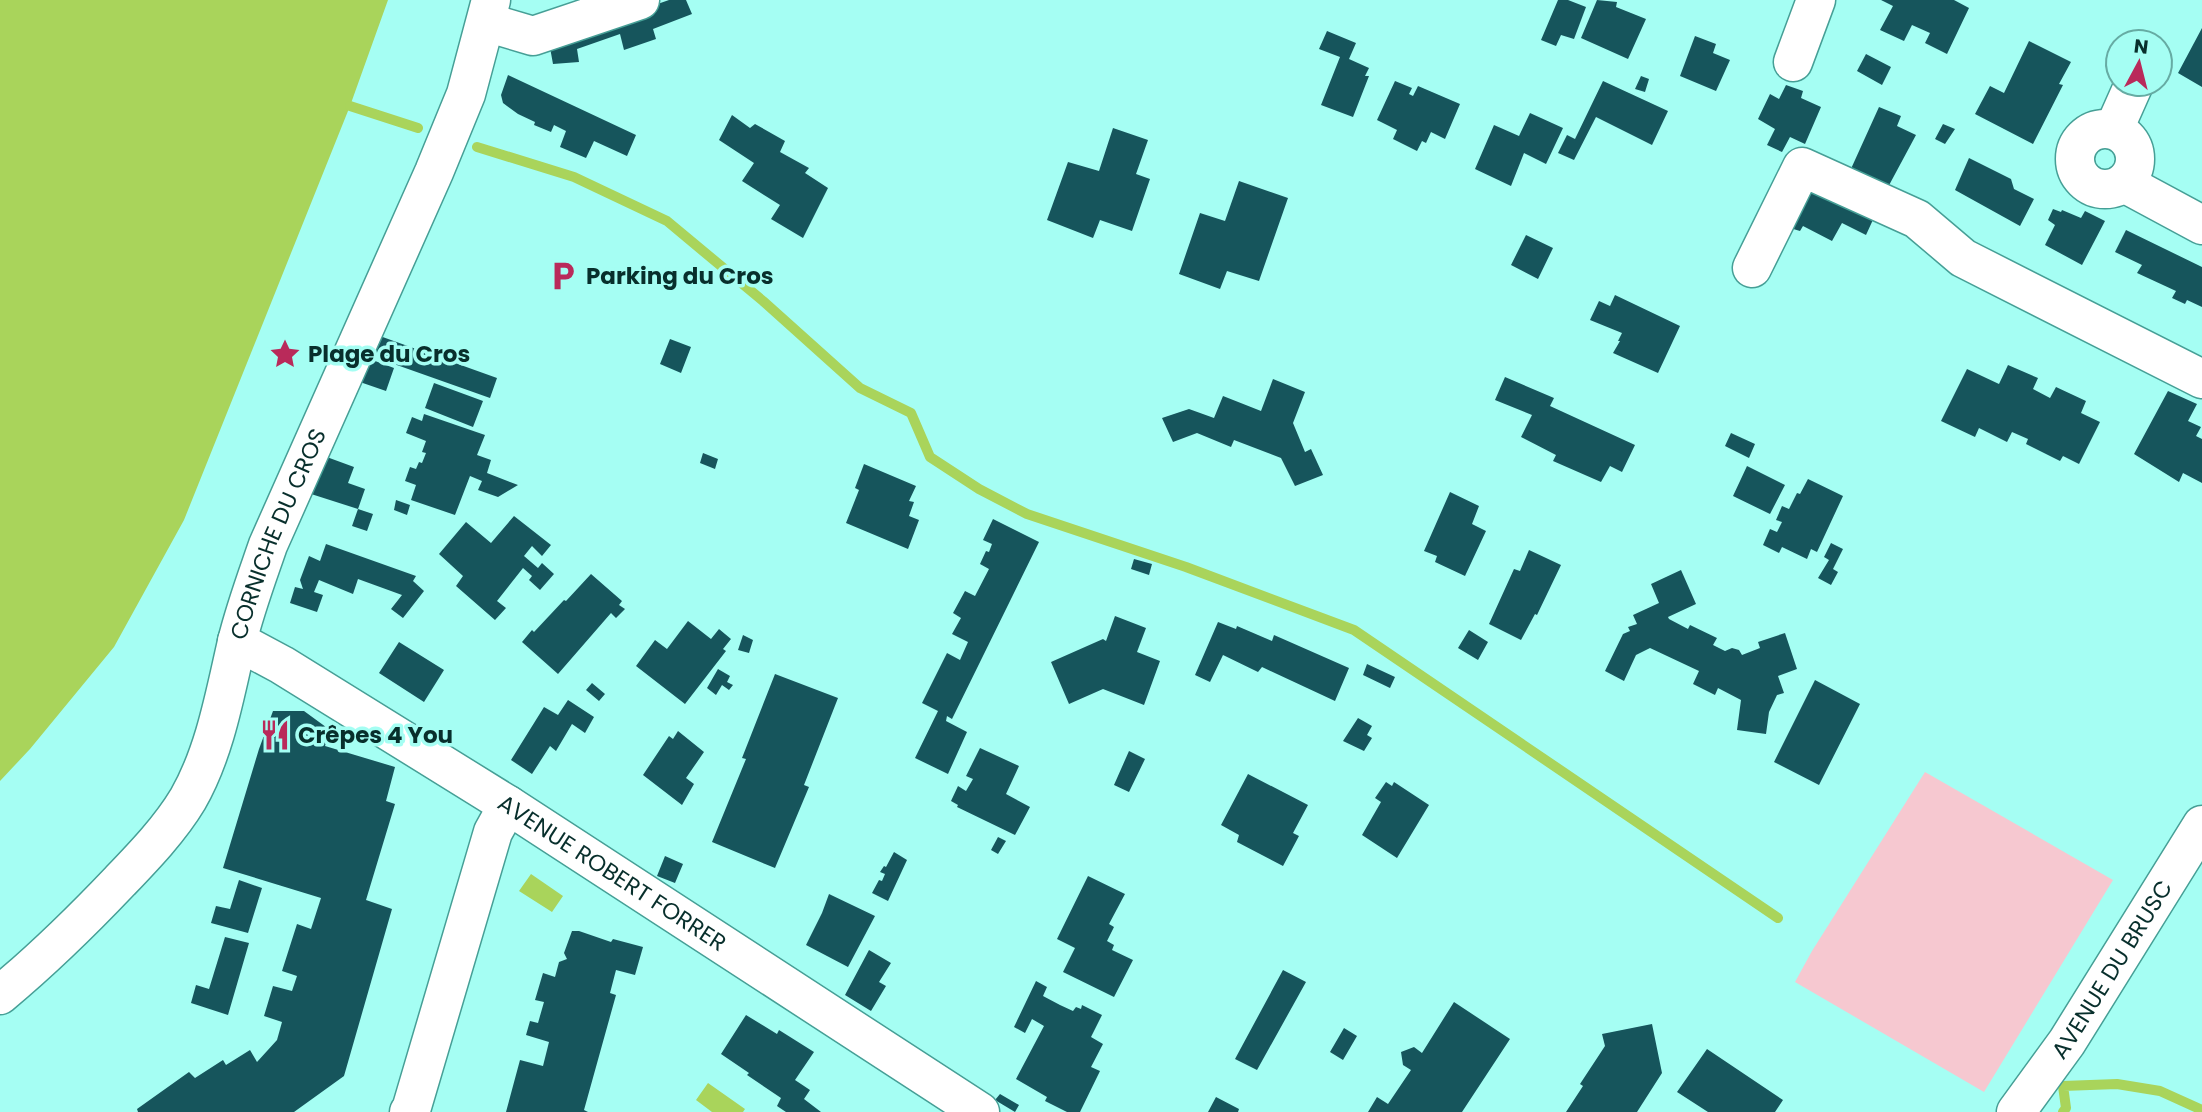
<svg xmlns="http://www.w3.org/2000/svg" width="2202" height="1112" font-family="Poppins,sans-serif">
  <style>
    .green { fill: #f6c8d0 }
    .water { fill: #a9d45b }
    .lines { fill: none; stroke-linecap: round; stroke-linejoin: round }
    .stream { stroke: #a9d45b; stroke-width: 10 }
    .building { fill: #16555c }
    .minor-casing { stroke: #469f96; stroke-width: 41 }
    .major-casing { stroke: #469f96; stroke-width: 41 }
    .minor { stroke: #fff; stroke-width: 38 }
    .major { stroke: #fff; stroke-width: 38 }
    .labels { text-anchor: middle; stroke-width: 7; stroke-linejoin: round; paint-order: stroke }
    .poi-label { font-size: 23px; font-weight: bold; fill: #082f2c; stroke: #a5fef3; text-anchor: start }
    .street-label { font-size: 23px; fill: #082f2c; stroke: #a5fef3 }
  </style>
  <rect width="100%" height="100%" fill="#a5fef3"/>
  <path class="green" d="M1925,772l188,108 -129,212 -189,-110 17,-31z"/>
  <path class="water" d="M0,0h388l-38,106 -166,414 -70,127 -84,102 -30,32z
    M531,874l32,22 -11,16 -33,-21z
    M708,1083l37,26 -2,3h-31l-16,-12z"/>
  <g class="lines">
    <path class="stream" d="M350,106l68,22
      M477,147l97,30 93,44 96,80 97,87 51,25 19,44 49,32 48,25 159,53 168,63 424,288
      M2063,1112l3,-4 -3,-22 54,-2 43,7 42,19"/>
  </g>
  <path class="building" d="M669,0h17l6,14 -39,15 3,10 -32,11 -4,-16 -43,15 2,13 -26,2 -4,-22z
    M1558,0h10l18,7 -12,32 -13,-4 -5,11 -15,-6z
    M1597,0l20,2 -1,5 30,12 -18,40 -47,-21z
    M1881,0h73l15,8 -22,46 -22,-11 5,-10 -18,-8 -8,16 -24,-11 13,-24z
    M2202,28v59l-24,-14z
    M1327,31l29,12 -7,16 20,9 -4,8h4l-16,41 -32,-12 19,-48 -21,-8z
    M1695,36l21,8 -3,9 17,7 -14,31 -36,-15z
    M2029,41l42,21 -12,22 4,1 -30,59 -58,-30 15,-28 14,7z
    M1866,54l25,13 -9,18 -25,-14z
    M508,75l128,60 -9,21 -33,-15 -8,17 -26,-11 6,-16 -12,-6 -3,7 -17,-7 1,-3 -17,-8 -15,-11 -2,-8z
    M1641,76l8,3 -4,13 -10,-3z
    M1395,81l17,7 -3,6 4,2 5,-10 42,18 -15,35 -14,-7 -5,11 -4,-2 -5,10 -24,-12 4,-9 -20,-10z
    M1603,81l65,30 -16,34 -56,-28 -22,43 -16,-7 9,-18 8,4z
    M1786,85l17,6 -2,7 20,9 -16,37 -15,-7 -8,15 -15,-7 8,-16 -17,-10 12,-25 9,5z
    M1879,107l22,9 -4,10 19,9 -29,54 -37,-18z
    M1530,113l33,15 -17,36 -22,-11 -13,33 -36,-17 19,-44 25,11z
    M732,115l18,13 5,-4 30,17 -5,11 29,16 -4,5 23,15 -25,50 -32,-19 9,-14 -38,-24 12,-18 -35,-23z
    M1943,124l12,5 -10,15 -10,-5z
    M1113,128l35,12 -12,34 14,5 -18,52 -32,-11 -7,18 -46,-18 21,-58 31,9z
    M1969,158l42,21 3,10 20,10 -14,27 -65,-36z
    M1808,176l69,35 -11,24 -24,-12 -10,18 -29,-15 -3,5 -10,-3z
    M1239,181l49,17 -29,83 -32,-10 -7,18 -41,-15 21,-61 25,8z
    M2053,209l8,3 1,-2 19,8 4,-7 20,10 -23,44 -37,-20 10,-20 -7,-5z
    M2126,230l76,37v40l-15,-7 -2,4 -13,-6 4,-7 -39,-18 5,-8 -27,-13z
    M1526,235l27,13 -15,31 -27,-14z
    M1615,295l65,31 -22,47 -45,-20 7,-12h-2l4,-8 -32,-13 9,-19 11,5z
    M377,335l120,43 -7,20 -96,-34v-2l-25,-10z
    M670,339l21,8 -10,26 -21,-9z
    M367,358l27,10 -8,23 -29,-10z
    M2008,365l30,13 -5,11 17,9 6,-11 30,14 -5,12 19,9 -21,42 -16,-8 -3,5 -34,-17 2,-5 -16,-7 -5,10 -28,-14 -4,9 -34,-16 26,-52 32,15z
    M1505,377l49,21 -4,8 85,39 -13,27 -12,-6 -9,16 -48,-21 3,-6 -35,-18 11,-22 -37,-15z
    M1273,379l32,13 -12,31 12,29 6,-3 12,26 -28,11 -14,-28 -47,-18 -3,7 -34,-14 -24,9 -11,-24 27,-9 25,9 9,-22 38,15z
    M434,383l49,18 -10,26 -48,-19z
    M2168,391l29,13 -9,17 13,6 -5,9 6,3v44l-19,-10 -4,9 -45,-28z
    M424,414l61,21 -8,20 14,5 -4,13 31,12 -20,12 -20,-7 4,-9 -12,-5 -15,39 -44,-15 5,-15 -11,-4 5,-14 6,2 3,-7 3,1 4,-10 -4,-1 4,-11 -20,-8 6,-16 10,4z
    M1731,433l24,11 -6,14 -24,-12z
    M703,453l15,6 -3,10 -15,-6z
    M324,456l30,11 -6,16 17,6 -7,20 -50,-16z
    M864,464l52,22 -7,15 5,1 -5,14 10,4 -11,29 -62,-26 13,-33 -4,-2z
    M1747,466l38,19 -15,29 -37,-18z
    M1808,479l35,17 -26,56 -6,-3 -4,10 -25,-12 -3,6 -16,-8 7,-16 7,3 5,-10 -6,-2 6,-14 7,3 8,-16 3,1z
    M1450,492l29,14 -7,18 14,7 -21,45 -30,-14 2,-6 -13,-5z
    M396,500l14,5 -3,10 -13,-5z
    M358,509l15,5 -6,17 -15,-5z
    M514,516l37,29 -9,11 -10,-10 -8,10 14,12 4,-5 12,11 -14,16 -11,-10 3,-4 -9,-8 -26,33 9,7 -11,12 -39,-34 7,-10 -24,-22 27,-32 25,21z
    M993,519l46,23 -87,177 -5,-3 -1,5 21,11 -19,42 -33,-16 23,-47 -16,-8 25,-50 13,7 8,-18 -16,-8 9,-16 -8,-5 12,-22 10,5 14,-27 -9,-5 6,-13 3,1 3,-8 -9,-4z
    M1831,543l12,6 -10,20 5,3 -7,13 -13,-7 11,-18 -5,-3z
    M326,544l90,32 -3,5 11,10 -21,27 -12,-9 11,-14 -44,-16 -5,15 -34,-14 -5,12 9,3 -6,17 -27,-9 5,-16 8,2 -3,-9 9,-24 11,5z
    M1529,550l32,15 -24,50 -2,-1 -14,26 -32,-16 25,-55 6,2z
    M1134,559l18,5 -3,11 -18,-6z
    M1681,570l15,34 -28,13 1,2 19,10 2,-4 27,13 -4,7 12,6 7,-3 7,2 3,5 18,-7 -2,-6 27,-9 12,36 -19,7 6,17 -7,2 -8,17 -3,22 -29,-4 4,-30 -23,-12 -3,7 -22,-11 6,-13 -49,-23 -14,7 -12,26 -19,-10 18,-37 7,-3 -2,-4 9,-3 -4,-9 26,-12 -8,-19z
    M591,574l31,27 -3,4 6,4 -9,9 -5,-5 -53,61 -36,-32 10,-12 2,2 30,-32 2,1z
    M1115,616l31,12 -9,24 23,9 -16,44 -41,-16 -34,15 -18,-42 52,-23 3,2z
    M688,621l23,18 8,-10 12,10 -8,10 3,2 -41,53 -49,-38 19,-26 12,9z
    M1218,622l18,7 1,-3 35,15 2,-6 75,33 -14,33 -73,-34 -4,5 -35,-17 -13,27 -15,-7z
    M1469,630l19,12 -10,18 -20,-12z
    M743,635l10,5 -4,13 -11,-3z
    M399,642l45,28 -20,32 -45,-29z
    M1367,664l28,13 -5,11 -27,-13z
    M718,669l12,7 -3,6 6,3 -4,5 -7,-5 -6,10 -9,-7z
    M775,674l63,24 -34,87 5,2 -34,81 -63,-26 34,-83 -4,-1z
    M1815,680l45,24 -41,81 -45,-23z
    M592,683l13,11 -6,7 -13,-11z
    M568,700l26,17 -9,16 -13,-9 -16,27 -6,-5 -18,28 -21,-14 33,-53 14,8z
    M273,711h31l26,19 -5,16 70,21 -9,34 9,3 -29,96 26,9 -48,167 -50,36h-156l-1,-3 52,-37 6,6 28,-18 3,5 24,-15 7,12 20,-22 5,-18 -18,-6 9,-30 19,5 5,-15 -15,-5 15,-47 14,5 10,-31 -98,-30 36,-119z
    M1358,718l14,8 -5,9 5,3 -8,13 -21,-10z
    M678,731l26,21 -18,26 8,6 -12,21 -39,-30 26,-39 4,3z
    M980,748l39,18 -13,28 24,13 -15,28 -58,-28 1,-2 -7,-4 7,-15 8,5 7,-12 -7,-3z
    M1129,751l16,8 -16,33 -15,-7z
    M1248,774l60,31 -15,28 6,3 -16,30 -46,-24 2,-7 -18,-10z
    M1386,782l6,4 2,-4 35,23 -32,53 -35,-23 19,-33 -6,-4z
    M998,837l8,4 -8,13 -7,-4z
    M894,852l13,8 -19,41 -16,-8 7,-13 3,1 3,-7 -5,-2 4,-6 2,1z
    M665,856l18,8 -8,19 -18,-7z
    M1088,876l37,18 -16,30 5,3 -7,14 7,4 -2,5 21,10 -19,37 -51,-25 12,-24 -18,-9z
    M239,880l23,8 -14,45 -37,-10 5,-17 14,3z
    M829,894l46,22 -27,51 -42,-22 16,-32z
    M572,931h7l32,11 2,-3 30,8 -8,28 -19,-5 -6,23 6,2 -32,115 4,2h-82l14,-52 23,6 6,-24 -23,-7 4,-14 8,2 6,-21 -9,-2 8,-27 12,4 4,-15 8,-3 -3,-6z
    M225,937l24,6 -21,72 -37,-12 5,-18 13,4z
    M869,950l22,13 -12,19 7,4 -15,25 -26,-16z
    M1283,970l23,12 -49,88 -22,-11z
    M1036,981l11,6 -4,9 17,9 13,6 3,-4 5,2 1,-4 20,10 -11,22 12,7 -12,23 9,4 -20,41h-13l-22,-11 2,-4 -31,-18 28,-53 -12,-7 -7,14 -11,-6z
    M1454,1002l56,37 -48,73h-94l9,-15 11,7 23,-34 -8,-5 -2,-13 13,-5 8,6z
    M746,1015l31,19 2,-4 35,22 -19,28 15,10 -6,9 17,13h-35l-9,-6 4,-8 -34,-23 2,-2 -28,-19z
    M1652,1024l10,49 -25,39h-71l17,-26 -3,-2 25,-38 -3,-12z
    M1344,1028l13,8 -14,24 -13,-8z
    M1707,1049l76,51 -8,12h-67l-31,-20z
    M1000,1094l19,11 -4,7 -20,-12z
    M1216,1097l23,12 -1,3h-30z"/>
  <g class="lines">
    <g class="minor-casing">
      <g id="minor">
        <path d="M486,22l47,14 107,-36"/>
        <path d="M1793,62l23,-62"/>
        <circle cx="2105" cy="159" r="30"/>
        <path d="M2114,129l20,-45"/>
        <path d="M2124,183l78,42"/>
        <path d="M1752,268l50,-101 115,52 46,39 239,121"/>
        <path id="s1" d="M237,641l45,24 226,140 472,307"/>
        <path d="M409,1112l2,-2 82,-278 15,-27"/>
        <path id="s2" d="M2016,1112l51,-70 135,-217"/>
      </g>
    </g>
    <g class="major-casing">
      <g id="major">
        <path id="s3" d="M0,995c42,-35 82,-74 120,-114 24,-25 50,-52 68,-82 27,-47 37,-105 49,-157 8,-33 20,-65 31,-97l166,-373 32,-78 25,-94"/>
      </g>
    </g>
    <use href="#minor" class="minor"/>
    <use href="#major" class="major"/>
  </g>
  <defs>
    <g id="parking-bare" transform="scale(2.415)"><path d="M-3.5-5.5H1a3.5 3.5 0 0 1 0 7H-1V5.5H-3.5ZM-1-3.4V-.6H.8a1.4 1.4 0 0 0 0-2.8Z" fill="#b92a5a" stroke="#a5fef3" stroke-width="2.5" paint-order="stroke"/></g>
    <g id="sight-bare" transform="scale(2.415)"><path d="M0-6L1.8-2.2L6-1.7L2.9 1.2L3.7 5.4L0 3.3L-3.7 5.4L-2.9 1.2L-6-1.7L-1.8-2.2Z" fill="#b92a5a" stroke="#a5fef3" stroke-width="2.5" paint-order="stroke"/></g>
    <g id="restaurant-bare" transform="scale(2.415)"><path d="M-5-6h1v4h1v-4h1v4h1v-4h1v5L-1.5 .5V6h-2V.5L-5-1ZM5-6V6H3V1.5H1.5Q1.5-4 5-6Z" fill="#b92a5a" stroke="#a5fef3" stroke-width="2.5" paint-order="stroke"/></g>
  </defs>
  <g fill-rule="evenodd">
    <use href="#parking-bare" x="563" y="276"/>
    <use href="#sight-bare" x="285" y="354"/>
    <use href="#restaurant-bare" x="275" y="735"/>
  </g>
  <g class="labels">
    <g class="poi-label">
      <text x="586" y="284">Parking du Cros</text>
      <text x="308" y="362">Plage du Cros</text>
      <text x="298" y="743">Crêpes 4 You</text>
    </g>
    <g class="street-label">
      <text dy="8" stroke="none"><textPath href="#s3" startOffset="553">CORNICHE DU CROS</textPath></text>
      <text dy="8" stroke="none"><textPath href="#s1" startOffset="441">AVENUE ROBERT FORRER</textPath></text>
      <text dy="8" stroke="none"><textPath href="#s2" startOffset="172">AVENUE DU BRUSC</textPath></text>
    </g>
  </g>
  <g transform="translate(2139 63) rotate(7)"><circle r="33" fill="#a5fef3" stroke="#66aba3" stroke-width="2"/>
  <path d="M0-5L12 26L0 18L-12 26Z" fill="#b92a5a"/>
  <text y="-10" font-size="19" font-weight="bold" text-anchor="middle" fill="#082f2c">N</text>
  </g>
</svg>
